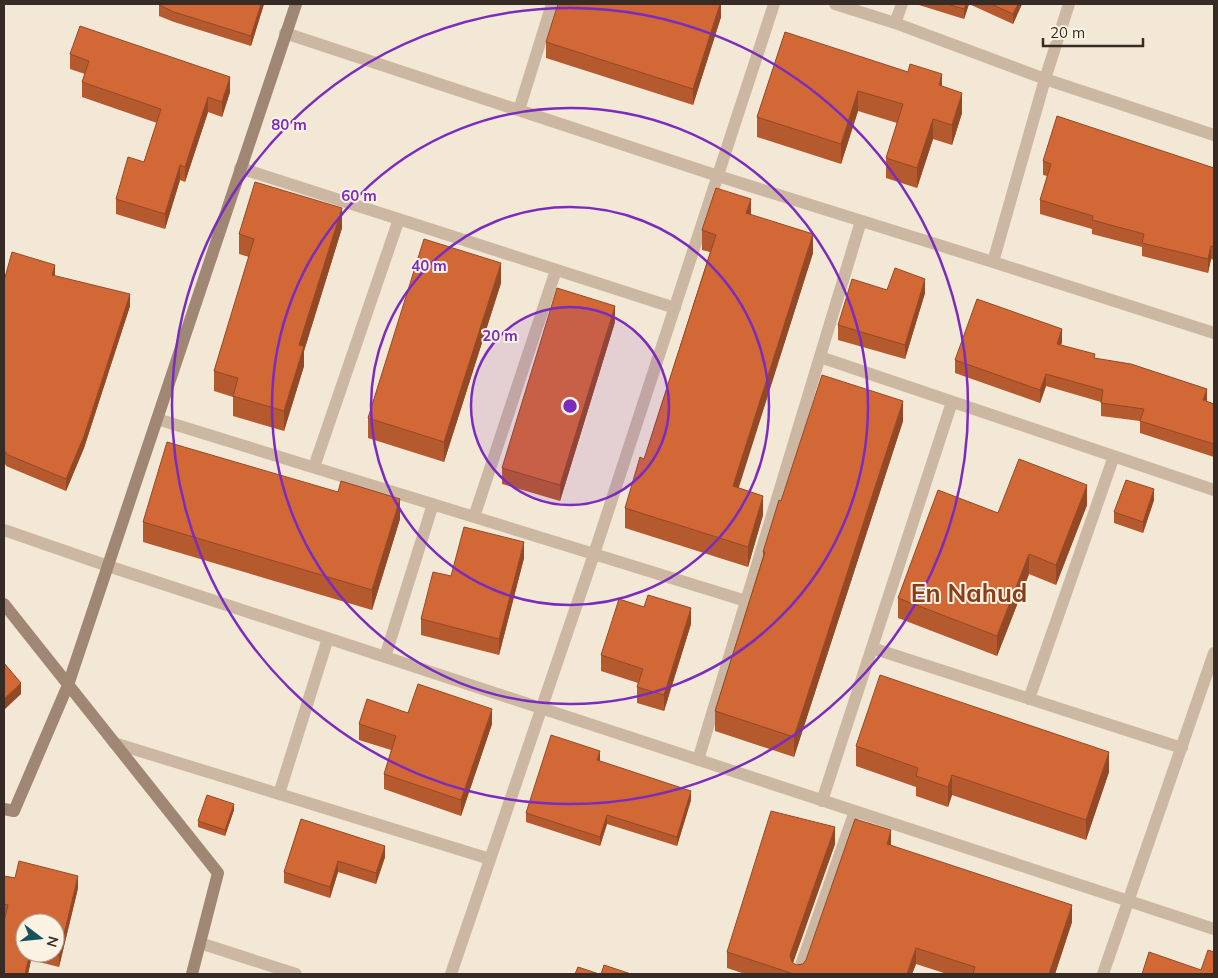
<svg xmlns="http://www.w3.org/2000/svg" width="1218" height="978" font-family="Mulish,sans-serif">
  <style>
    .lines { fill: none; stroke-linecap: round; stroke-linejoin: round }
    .street { stroke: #ccb8a2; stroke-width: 12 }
    .secondary { stroke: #a08773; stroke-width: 12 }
    .wall { fill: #b5592e; fill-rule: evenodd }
    .shaded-wall { fill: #934926 }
    .building { fill: #d26836; stroke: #934926 }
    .ring { fill: none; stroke: #7b2cbf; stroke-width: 2.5 }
    .labels { text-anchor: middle; stroke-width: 4; stroke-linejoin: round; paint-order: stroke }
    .town-label { font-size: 25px; font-weight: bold; fill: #8c3c16; stroke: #fbf2e3 }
    .centre { fill: #7b2cbf; stroke: #fbf2e3; stroke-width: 2.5 }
    .ring-label { font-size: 15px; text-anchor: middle; font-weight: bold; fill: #7b2cbf; stroke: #fbf2e3; stroke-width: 4; stroke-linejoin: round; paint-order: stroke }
  </style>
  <rect width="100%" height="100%" fill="#f3e8d6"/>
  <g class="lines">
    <path class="street" d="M835,4l60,19 150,56 169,56
      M895,23l7,-19
      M285,33l433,143 275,86 221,71
      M519,110l33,-106
      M240,168l435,140
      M993,262l52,-183 24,-75
      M820,357l394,133
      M157,419l589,182
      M314,467l85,-248
      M474,517l82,-247
      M4,530l104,36 1106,363
      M872,648l310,100
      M385,657l48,-153
      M1029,699l85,-243
      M114,743l376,116
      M698,760l163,-539
      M279,794l49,-156
      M822,801l130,-399
      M200,943l96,31
      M451,974l143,-420 180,-550
      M798,974l57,-163
      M1103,974l111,-321"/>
    <path class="secondary" d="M4,604l214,269 -26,101
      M4,809l10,2 54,-126 228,-681"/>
  </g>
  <path class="wall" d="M264,4l-13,42 -77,-24 -15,-6v-11z
    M721,4v13l-28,88 -147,-47v-16z
    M919,4h103l-9,20 -44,-20 -5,15 -45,-14z
    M785,32l157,54 20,27 -10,32 -19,-6 -16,49 -31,-10v-20l11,-35 -39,-12 -17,53 -84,-27v-20z
    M70,54l160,38 -8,25 -14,-5 -23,70 -5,-2 -15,49 -49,-15v-15l28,-37 13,-39 -75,-26v-15l3,-8 -15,-5z
    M1043,161l171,7v92l-3,-1 -3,14 -66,-17v-9l-50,-13v-5l-52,-15v-14l7,-24 -4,-1z
    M751,215l62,38 -75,235 25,27 -15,52 -123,-39v-20l19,-49 66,-207 -8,-2v-20z
    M342,228l-38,123v15l-20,65 -51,-15v-19l-19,-6v-20l35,-114 -10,-3v-20z
    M55,276l75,30 -46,142 -18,43 -60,-25v-1l-2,-1v-183z
    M501,283l-57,179 -76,-24v-20z
    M887,290l38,3 -20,66 -67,-19v-15z
    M615,322l-55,179 -58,-17v-16z
    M1062,342l-1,3 153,59v53l-74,-24v-12l-39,-5v-14l-55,-16 -6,17 -85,-30v-13z
    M903,421l-109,336 -79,-26v-20l48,-155v-4l18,-51z
    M1154,500l-11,33 -29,-10v-11z
    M1087,505l-31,80 -27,-11 -32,82 -99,-38v-20l100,-85z
    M400,519l-28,91 -229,-68v-20z
    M524,558l-25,97 -78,-20v-16l30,-43z
    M691,624l-27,87 -27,-8v-16l1,-4 -37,-12v-16z
    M408,713l84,11 -31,92 -77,-27v-15l7,-24 -32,-10v-16z
    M856,746l253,26 -23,68 -134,-45 -4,12 -32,-11v-9l-60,-21z
    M600,760v1l91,39 -14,46 -70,-22 -7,22 -74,-24v-9z
    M234,810l-9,26 -27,-9v-6z
    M301,819l84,38 -9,27 -38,-12 -8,26 -46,-15v-11z
    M835,844l-42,119 3,2 7,-1 88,-119 181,77 -17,52h-108l-31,-10 -4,10h-167l-18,-6v-16z
    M4,876l74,12 -19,79 -28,-7 -3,14h-24l1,-57h-1zM55,923v30h-30z"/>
  <path class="shaded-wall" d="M261,4h3l-13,42v-10z
    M720,4h1v13l-28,88v-16z
    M966,4h3l-5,15v-10z
    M1018,4h4l-9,20v-10z
    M942,74v20l-3,-9z
    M230,77v15l-8,25v-15z
    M858,91v20l-17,53v-20z
    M962,93v20l-10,32v-20z
    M208,97v15l-23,70v-15z
    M933,119v20l-16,49v-20z
    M180,165v15l-15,49v-15z
    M751,199v20l-5,-6z
    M342,208v20l-38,123v15l-20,65v-20l15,-66z
    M813,234v19l-80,253v-20z
    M1211,246v13l-3,14v-14z
    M501,263v20l-57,179v-20z
    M55,265v13l-3,-3z
    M925,279v14l-20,66v-14z
    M130,294v12l-46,142 -18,43v-12z
    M615,306v16l-55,179v-16z
    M1062,329v13l-5,14v-12z
    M1046,374v12l-6,17v-13z
    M1207,389v12l-4,-1z
    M903,401v20l-109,336v-20z
    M1087,485v20l-31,80v-20z
    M1154,489v11l-11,33v-11z
    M763,496v19l-15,52v-20z
    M400,499v20l-28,91v-20z
    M524,542v16l-25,97v-16z
    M1029,554v20l-32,82v-20z
    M691,608v16l-27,87v-16z
    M21,683v11l-17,16v-11z
    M492,709v15l-31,92v-16z
    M600,751v9l-3,10v-10z
    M1109,752v20l-23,68v-20z
    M952,775v20l-4,12v-20z
    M691,791v9l-14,46v-9z
    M234,804v6l-9,26v-6z
    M607,815v9l-7,22v-9z
    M835,827v17l-45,127v-16z
    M891,830v17l-4,-3z
    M385,846v11l-9,27v-11z
    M338,861v11l-8,26v-11z
    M78,876v12l-19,79v-12z
    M1072,905v17l-17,52h-6z
    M916,948v16l-4,10h-5z
    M30,953h1v7l-3,14h-3z"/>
  <path class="building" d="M160,4h101l-10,32 -77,-24 -15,-7z
    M558,4h162l-27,85 -147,-47z
    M947,4h19l-2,5z
    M991,4h27l-5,10z
    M80,26l150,51 -8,25 -14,-5 -23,70 -5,-2 -15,49 -49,-15 12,-42 16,5 17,-53 -79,-27 7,-21 -19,-7z
    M785,32l123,40 2,-8 32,10 -3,11 23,8 -10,32 -19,-6 -16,49 -31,-10 17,-54 -45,-13 -17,53 -84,-27z
    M1057,116l157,52v79l-3,-1 -3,13 -66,-16 2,-9 -52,-14 1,-4 -53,-16 11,-36 -8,-3z
    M255,182l87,26 -43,137 5,1 -20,65 -51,-15 5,-18 -24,-7 40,-132 -15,-5z
    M716,188l35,11 -5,14 67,21 -80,252 30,10 -15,51 -123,-39 15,-51 4,2 72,-224 -14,-5z
    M424,239l77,24 -57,179 -76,-24z
    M12,252l43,13 -3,10 78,19 -46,142 -18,43 -60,-25v-2l-2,-1v-170z
    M895,268l30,11 -20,66 -67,-20 14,-46 35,11z
    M557,288l58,18 -55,179 -58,-17z
    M977,299l85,30 -5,15 38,10 -1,4 37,6 76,25 -4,11 11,4v40l-74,-23 4,-12 -43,-6 2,-13 -57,-16 -6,16 -85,-30z
    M822,375l81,26 -109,336 -79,-26 50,-159h-2l16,-52 2,1z
    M167,442l171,50 3,-11 59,18 -28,91 -229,-68z
    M1019,459l68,26 -31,80 -27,-11 -32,82 -99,-38 40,-108 60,23z
    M1126,480l28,9 -11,33 -29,-10z
    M464,527l60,15 -25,97 -78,-20 12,-47 18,4z
    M648,595l43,13 -27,87 -27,-8 6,-18 -42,-14 18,-56 25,8z
    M4,663l17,20 -17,16z
    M880,675l229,77 -23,68 -134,-45 -4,12 -32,-11 2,-8 -62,-22z
    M418,684l74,25 -31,91 -77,-26 12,-38 -37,-12 8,-25 41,14z
    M551,735l49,16 -3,9 94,31 -14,46 -70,-22 -7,22 -74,-24z
    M207,795l27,9 -9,26 -27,-9z
    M771,811l64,16 -45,128 2,7 4,3 7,-1 3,-4 49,-141 36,11 -4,14 185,61 -23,69h-76l2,-7 -59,-19 -9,26h-113l-67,-22z
    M301,819l84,27 -9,27 -38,-12 -8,26 -46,-15z
    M19,861l59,15 -19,79 -6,-2h2v-30h-30v30h5l-5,21h-21v-53l4,-16 -4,-1v-28l11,2z
    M1208,950l6,2v22h-72l7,-22 52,18z
    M604,965l27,9h-30z
    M578,967l21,7h-24z"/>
  <circle cx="570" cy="406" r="99" fill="#7b2cbf" fill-opacity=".12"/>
  <g class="ring">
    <circle cx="570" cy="406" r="99"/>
    <circle cx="570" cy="406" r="199"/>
    <circle cx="570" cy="406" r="298"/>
    <circle cx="570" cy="406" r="398"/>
  </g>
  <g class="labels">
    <g class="town-label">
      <text x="969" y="602">En Nahud</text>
    </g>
  </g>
  <circle cx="570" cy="406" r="8" class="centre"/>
  <g class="ring-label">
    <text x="289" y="130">80 m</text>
    <text x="359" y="201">60 m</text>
    <text x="429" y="271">40 m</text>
    <text x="500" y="341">20 m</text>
  </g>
  <rect width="1218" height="978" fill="none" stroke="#362c25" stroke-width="10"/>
  <g transform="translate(40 938) rotate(106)"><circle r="24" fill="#fbf2e3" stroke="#aca397"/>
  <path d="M0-4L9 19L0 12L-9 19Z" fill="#17515b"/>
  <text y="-8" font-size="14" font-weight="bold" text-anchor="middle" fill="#362c25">N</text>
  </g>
  <path d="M1043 38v8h100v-8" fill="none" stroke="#362c25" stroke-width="2.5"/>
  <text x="1050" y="38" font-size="15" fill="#362c25" stroke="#fbf2e3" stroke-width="4" paint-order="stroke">20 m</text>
</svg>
